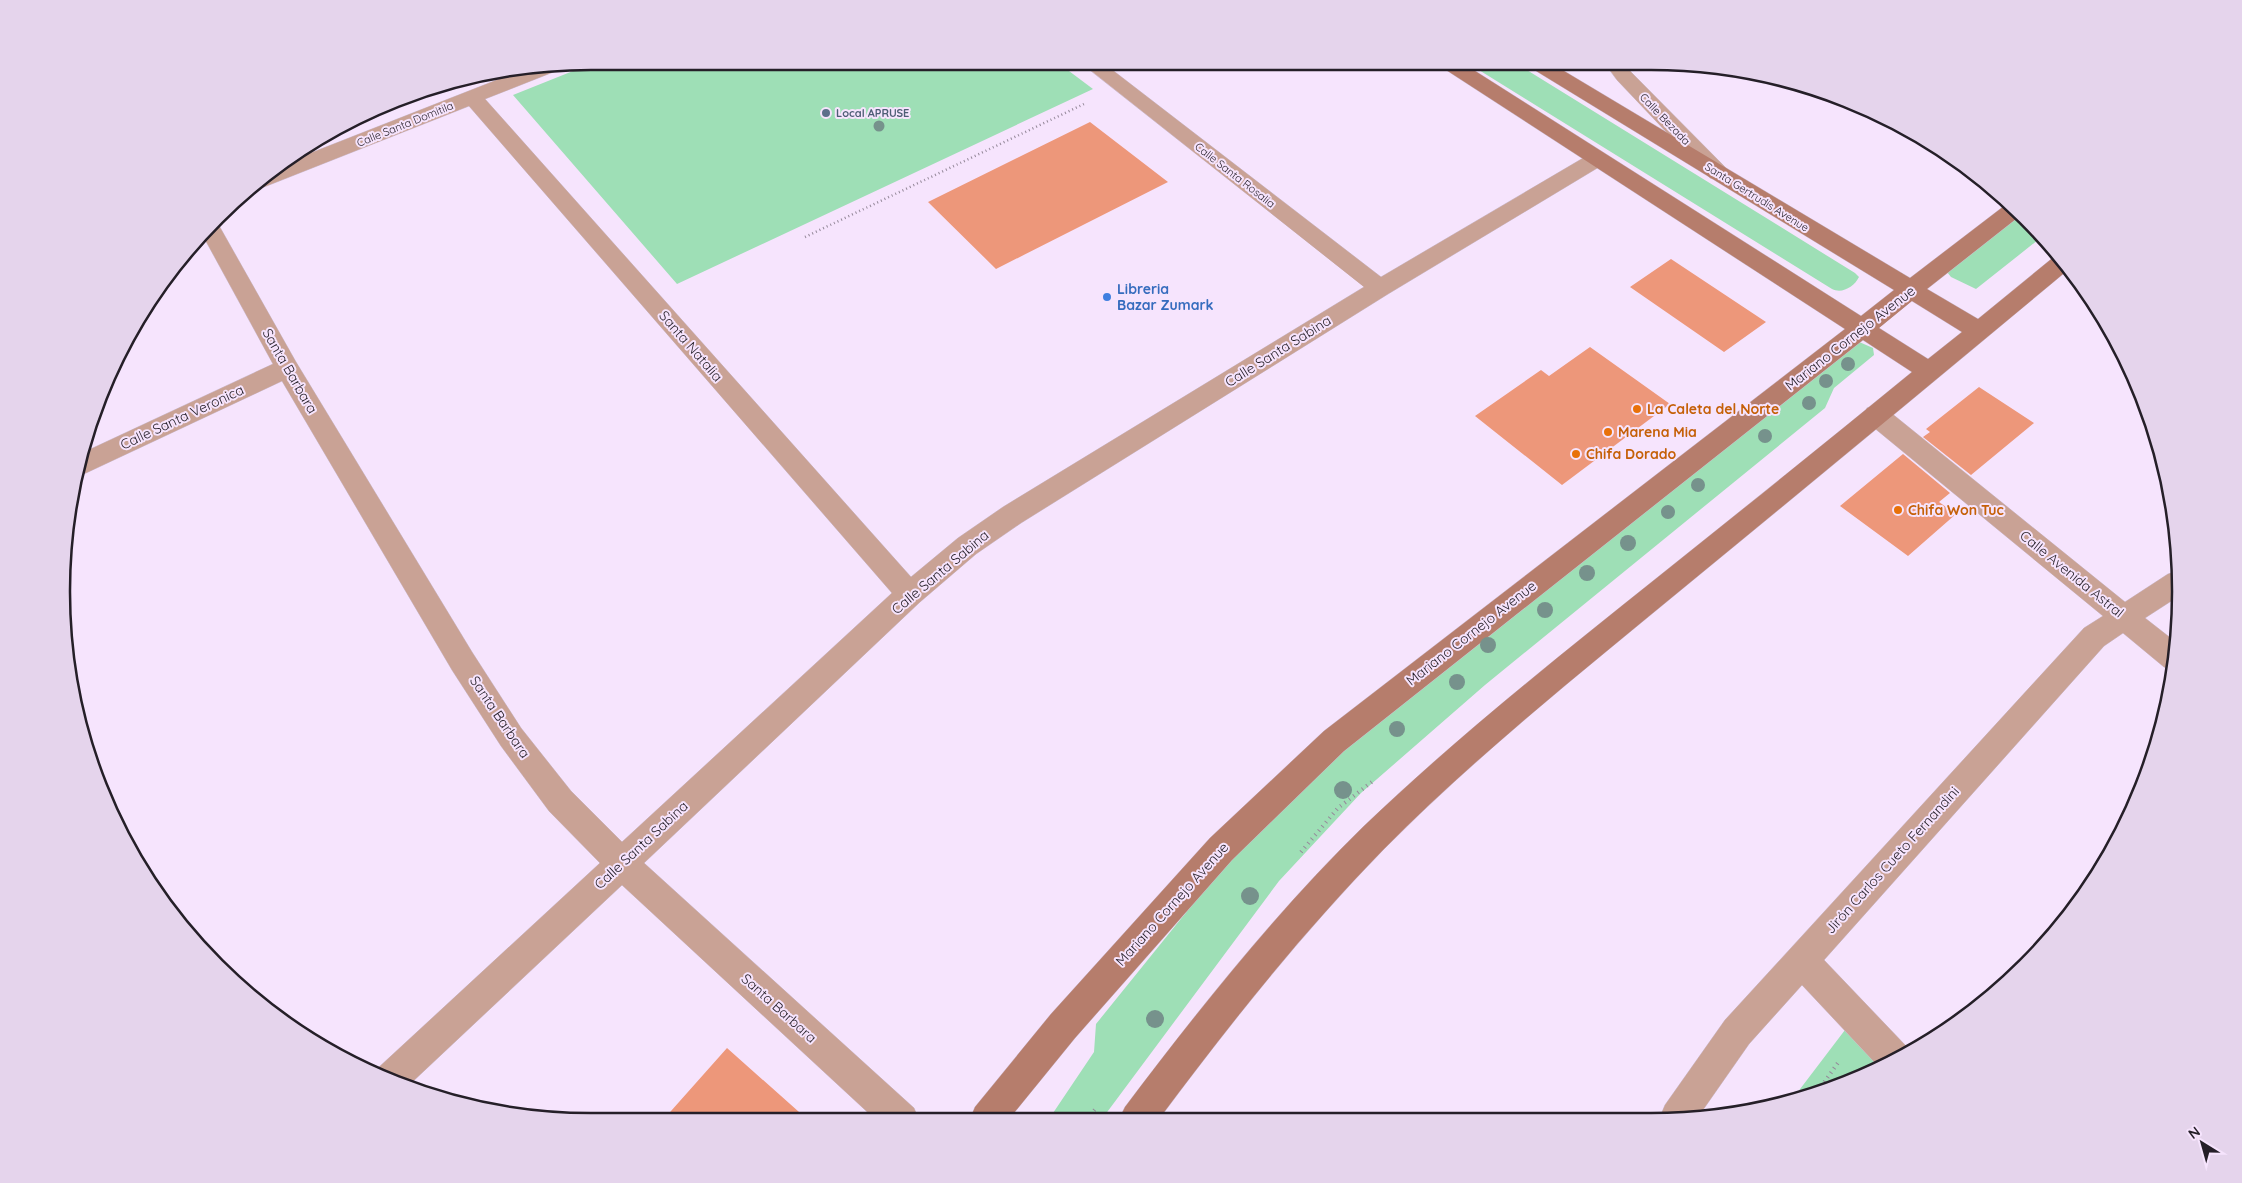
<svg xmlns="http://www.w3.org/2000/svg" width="2242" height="1183" font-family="Quicksand,sans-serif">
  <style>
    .green { fill: #9edfb6 }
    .building { fill: #ed977a }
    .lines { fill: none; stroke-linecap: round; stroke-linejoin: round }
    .minor-casing { stroke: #d0c1d7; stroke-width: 1 }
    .tertiary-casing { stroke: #d0c1d7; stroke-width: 1 }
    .secondary-casing { stroke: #d0c1d7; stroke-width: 1 }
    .path-far1 { stroke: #95899a; stroke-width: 2.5; stroke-dasharray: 1 3; stroke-linecap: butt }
    .path { stroke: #95899a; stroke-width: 4; stroke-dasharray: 1 4.5; stroke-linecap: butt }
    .minor { fill: #c9a295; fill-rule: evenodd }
    .tertiary { fill: #c9a295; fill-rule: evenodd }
    .secondary { fill: #b67d6c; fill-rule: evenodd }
    .tree { fill: #76928c }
    .service-dot { fill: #5c6f8a; stroke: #f6e4fd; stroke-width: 2 }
    .shop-dot { fill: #3f7fe0; stroke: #f6e4fd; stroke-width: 2 }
    .food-dot { fill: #e8710a; stroke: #f6e4fd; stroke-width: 2 }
    .labels { text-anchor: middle; stroke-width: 4; stroke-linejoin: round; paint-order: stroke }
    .far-service-label { font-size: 11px; font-weight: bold; fill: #4e5e75; stroke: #f6e4fd; text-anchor: start }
    .far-street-label { font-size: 11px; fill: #251f28; stroke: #f6e4fd }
    .shop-label { font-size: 14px; font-weight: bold; fill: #366cbe; stroke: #f6e4fd; text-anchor: start }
    .street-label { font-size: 14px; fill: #251f28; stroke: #f6e4fd }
    .food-label { font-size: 14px; font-weight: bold; fill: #c56008; stroke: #f6e4fd; text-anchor: start }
    .rim { fill: none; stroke: #251f28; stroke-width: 2.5 }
  </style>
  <rect width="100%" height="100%" fill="#f6e4fd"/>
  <path class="green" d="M598,61l459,1 36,27 -416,195 -164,-189z
    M1466,62h48l341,211 4,4c-5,10 -17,17 -27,12z
    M2018,212l25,24 -67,53 -25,-12 -4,-5z
    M1857,341l16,7 1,7 -40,33 -9,20 -340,277 -124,108 -82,88 -177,238h-53l45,-67 2,-28 134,-166 98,-99z
    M1848,1026l34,40 -29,15 -59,16z"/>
  <path class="building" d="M1090,122l78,60 -172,87 -68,-67z
    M1671,259l95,63 -42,30 -94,-65z
    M1590,347l80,57 -108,81 -87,-69 66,-46 8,6z
    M1979,387l55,36 -63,52 -48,-38 7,-5 -4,-3z
    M1903,454l47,39 -11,9 17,12 -48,42 -68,-50z
    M727,1048l81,72h-145z"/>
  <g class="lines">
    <g class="minor-casing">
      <path id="minor" d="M1080,62h22l279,215 209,-123 7,-2 7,2 4,5 -4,5 -216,130 -367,229 -45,31 -56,48 -276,261 270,245 5,12h-43l-254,-235 -214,201 -33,-12 3,-6 222,-205 -51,-52 -48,-65 -49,-76 -170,-289 -196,92 -10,3 4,-22 193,-90 -71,-130 13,-13 2,1 79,140 176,290 49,76 50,63 51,51 270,-249 -423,-487 -205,81 -8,2 -5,-1 24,-21 255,-100 33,-3 -2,5 -76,30 426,478 47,-39 45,-31 361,-220z
        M1876,406l9,2 240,194 43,-28 10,-3 1,25 -34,22 32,25 -5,27 -8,-3 -41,-34 -19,13 -280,314 83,87 2,5 -30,15 -77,-82 -53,59 -51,73h-38l5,-12 60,-85 359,-392 19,-12 -236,-194 -3,-7 3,-7z"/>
    </g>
    <g class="tertiary-casing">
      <path id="tertiary" d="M1604,62h20l7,10 95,96 3,5 -3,5 -8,2 -8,-2 -93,-98z"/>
    </g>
    <g class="secondary-casing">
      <path id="secondary" d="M1437,62h24l400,254 33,-26 -366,-224 -3,-4h24l361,216 98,-75 13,12 -94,74 51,30 77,-63 4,-1 10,14c-127,106 -254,211 -382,316 -103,85 -209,169 -303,264 -82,84 -155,176 -225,270h-40l6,-12c74,-98 151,-195 239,-281 93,-89 194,-169 294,-249 85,-68 170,-136 254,-205l-49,-32 -519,411 -112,109 -157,178 -66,81h-39l5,-12 76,-93 159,-176 114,-107 521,-402 -405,-263zM1912,301l50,31 -34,27 -49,-31z"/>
    </g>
    <path class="path-far1" d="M805,237l279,-133"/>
    <path class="path" d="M1301,852l37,-44 35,-27
      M1818,1091l22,-31
      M1087,1119l10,-12"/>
    <use href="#minor" class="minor"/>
    <use href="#tertiary" class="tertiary"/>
    <use href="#secondary" class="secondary"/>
  </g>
  <g class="tree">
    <circle cx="879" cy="126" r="5.5"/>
    <circle cx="1848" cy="364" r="7"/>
    <circle cx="1826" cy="381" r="7"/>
    <circle cx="1809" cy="403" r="7"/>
    <circle cx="1765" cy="436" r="7"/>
    <circle cx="1698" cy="485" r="7"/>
    <circle cx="1668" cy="512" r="7"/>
    <circle cx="1628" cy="543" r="8"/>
    <circle cx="1587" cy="573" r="8"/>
    <circle cx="1545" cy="610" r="8"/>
    <circle cx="1488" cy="645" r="8"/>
    <circle cx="1457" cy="682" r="8"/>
    <circle cx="1397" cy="729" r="8"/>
    <circle cx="1343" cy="790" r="9"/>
    <circle cx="1250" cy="896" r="9"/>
    <circle cx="1155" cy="1019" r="9"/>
  </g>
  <circle class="service-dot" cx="826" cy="113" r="5"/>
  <circle class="shop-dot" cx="1107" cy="297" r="5"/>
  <g class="food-dot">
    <circle cx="1637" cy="409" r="5"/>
    <circle cx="1608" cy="432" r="5"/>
    <circle cx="1576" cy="454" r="5"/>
    <circle cx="1898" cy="510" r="5"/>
  </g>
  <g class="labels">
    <g class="far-service-label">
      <text x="836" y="117">Local APRUSE</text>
    </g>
    <g class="far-street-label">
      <text transform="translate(1665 119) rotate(46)" y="4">Calle Bezada</text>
      <text transform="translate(405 124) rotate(-22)" y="4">Calle Santa Domitila</text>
      <text transform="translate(1235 175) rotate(38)" y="4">Calle Santa Rosalia</text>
      <text transform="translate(1757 197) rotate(32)" y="4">Santa Gertrudis Avenue</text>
    </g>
    <g class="shop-label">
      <text x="1117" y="294">Libreria<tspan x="1117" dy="16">Bazar Zumark</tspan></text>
    </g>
    <g class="street-label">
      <text transform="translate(1850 338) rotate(-38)" y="5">Mariano Cornejo Avenue</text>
      <text transform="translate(691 346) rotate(49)" y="5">Santa Natalia</text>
      <text transform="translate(1278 351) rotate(-32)" y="5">Calle Santa Sabina</text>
      <text transform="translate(290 371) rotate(60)" y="5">Santa Barbara</text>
      <text transform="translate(182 417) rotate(-25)" y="5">Calle Santa Veronica</text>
      <text transform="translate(940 572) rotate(-40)" y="5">Calle Santa Sabina</text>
      <text transform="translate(2072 574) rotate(39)" y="5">Calle Avenida Astral</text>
      <text transform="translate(1471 633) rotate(-38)" y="5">Mariano Cornejo Avenue</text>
      <text transform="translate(500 717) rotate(56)" y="5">Santa Barbara</text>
      <text transform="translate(641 845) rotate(-43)" y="5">Calle Santa Sabina</text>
      <text transform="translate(1892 860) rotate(-48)" y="5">Jirón Carlos Cueto Fernandini</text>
      <text transform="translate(1172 904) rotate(-48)" y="5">Mariano Cornejo Avenue</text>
      <text transform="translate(779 1008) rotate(42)" y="5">Santa Barbara</text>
    </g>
    <g class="food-label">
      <text x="1647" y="414">La Caleta del Norte</text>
      <text x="1618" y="437">Marena Mia</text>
      <text x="1586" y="459">Chifa Dorado</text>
      <text x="1908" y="515">Chifa Won Tuc</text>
    </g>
  </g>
  <path d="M0 0H2242V1183H0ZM591 70H1651A521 521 0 0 1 2172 591V592A521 521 0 0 1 1651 1113H591A521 521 0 0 1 70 592V591A521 521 0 0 1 591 70Z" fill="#e5d4ec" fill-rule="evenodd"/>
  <path class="rim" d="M591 70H1651A521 521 0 0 1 2172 591V592A521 521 0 0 1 1651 1113H591A521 521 0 0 1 70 592V591A521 521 0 0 1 591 70Z"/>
  <g transform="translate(2202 1143) rotate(323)" stroke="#f6e4fd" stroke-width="4" paint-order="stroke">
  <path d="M0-4L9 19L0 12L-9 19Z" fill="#251f28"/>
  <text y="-8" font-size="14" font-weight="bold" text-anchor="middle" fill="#251f28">N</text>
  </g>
</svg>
